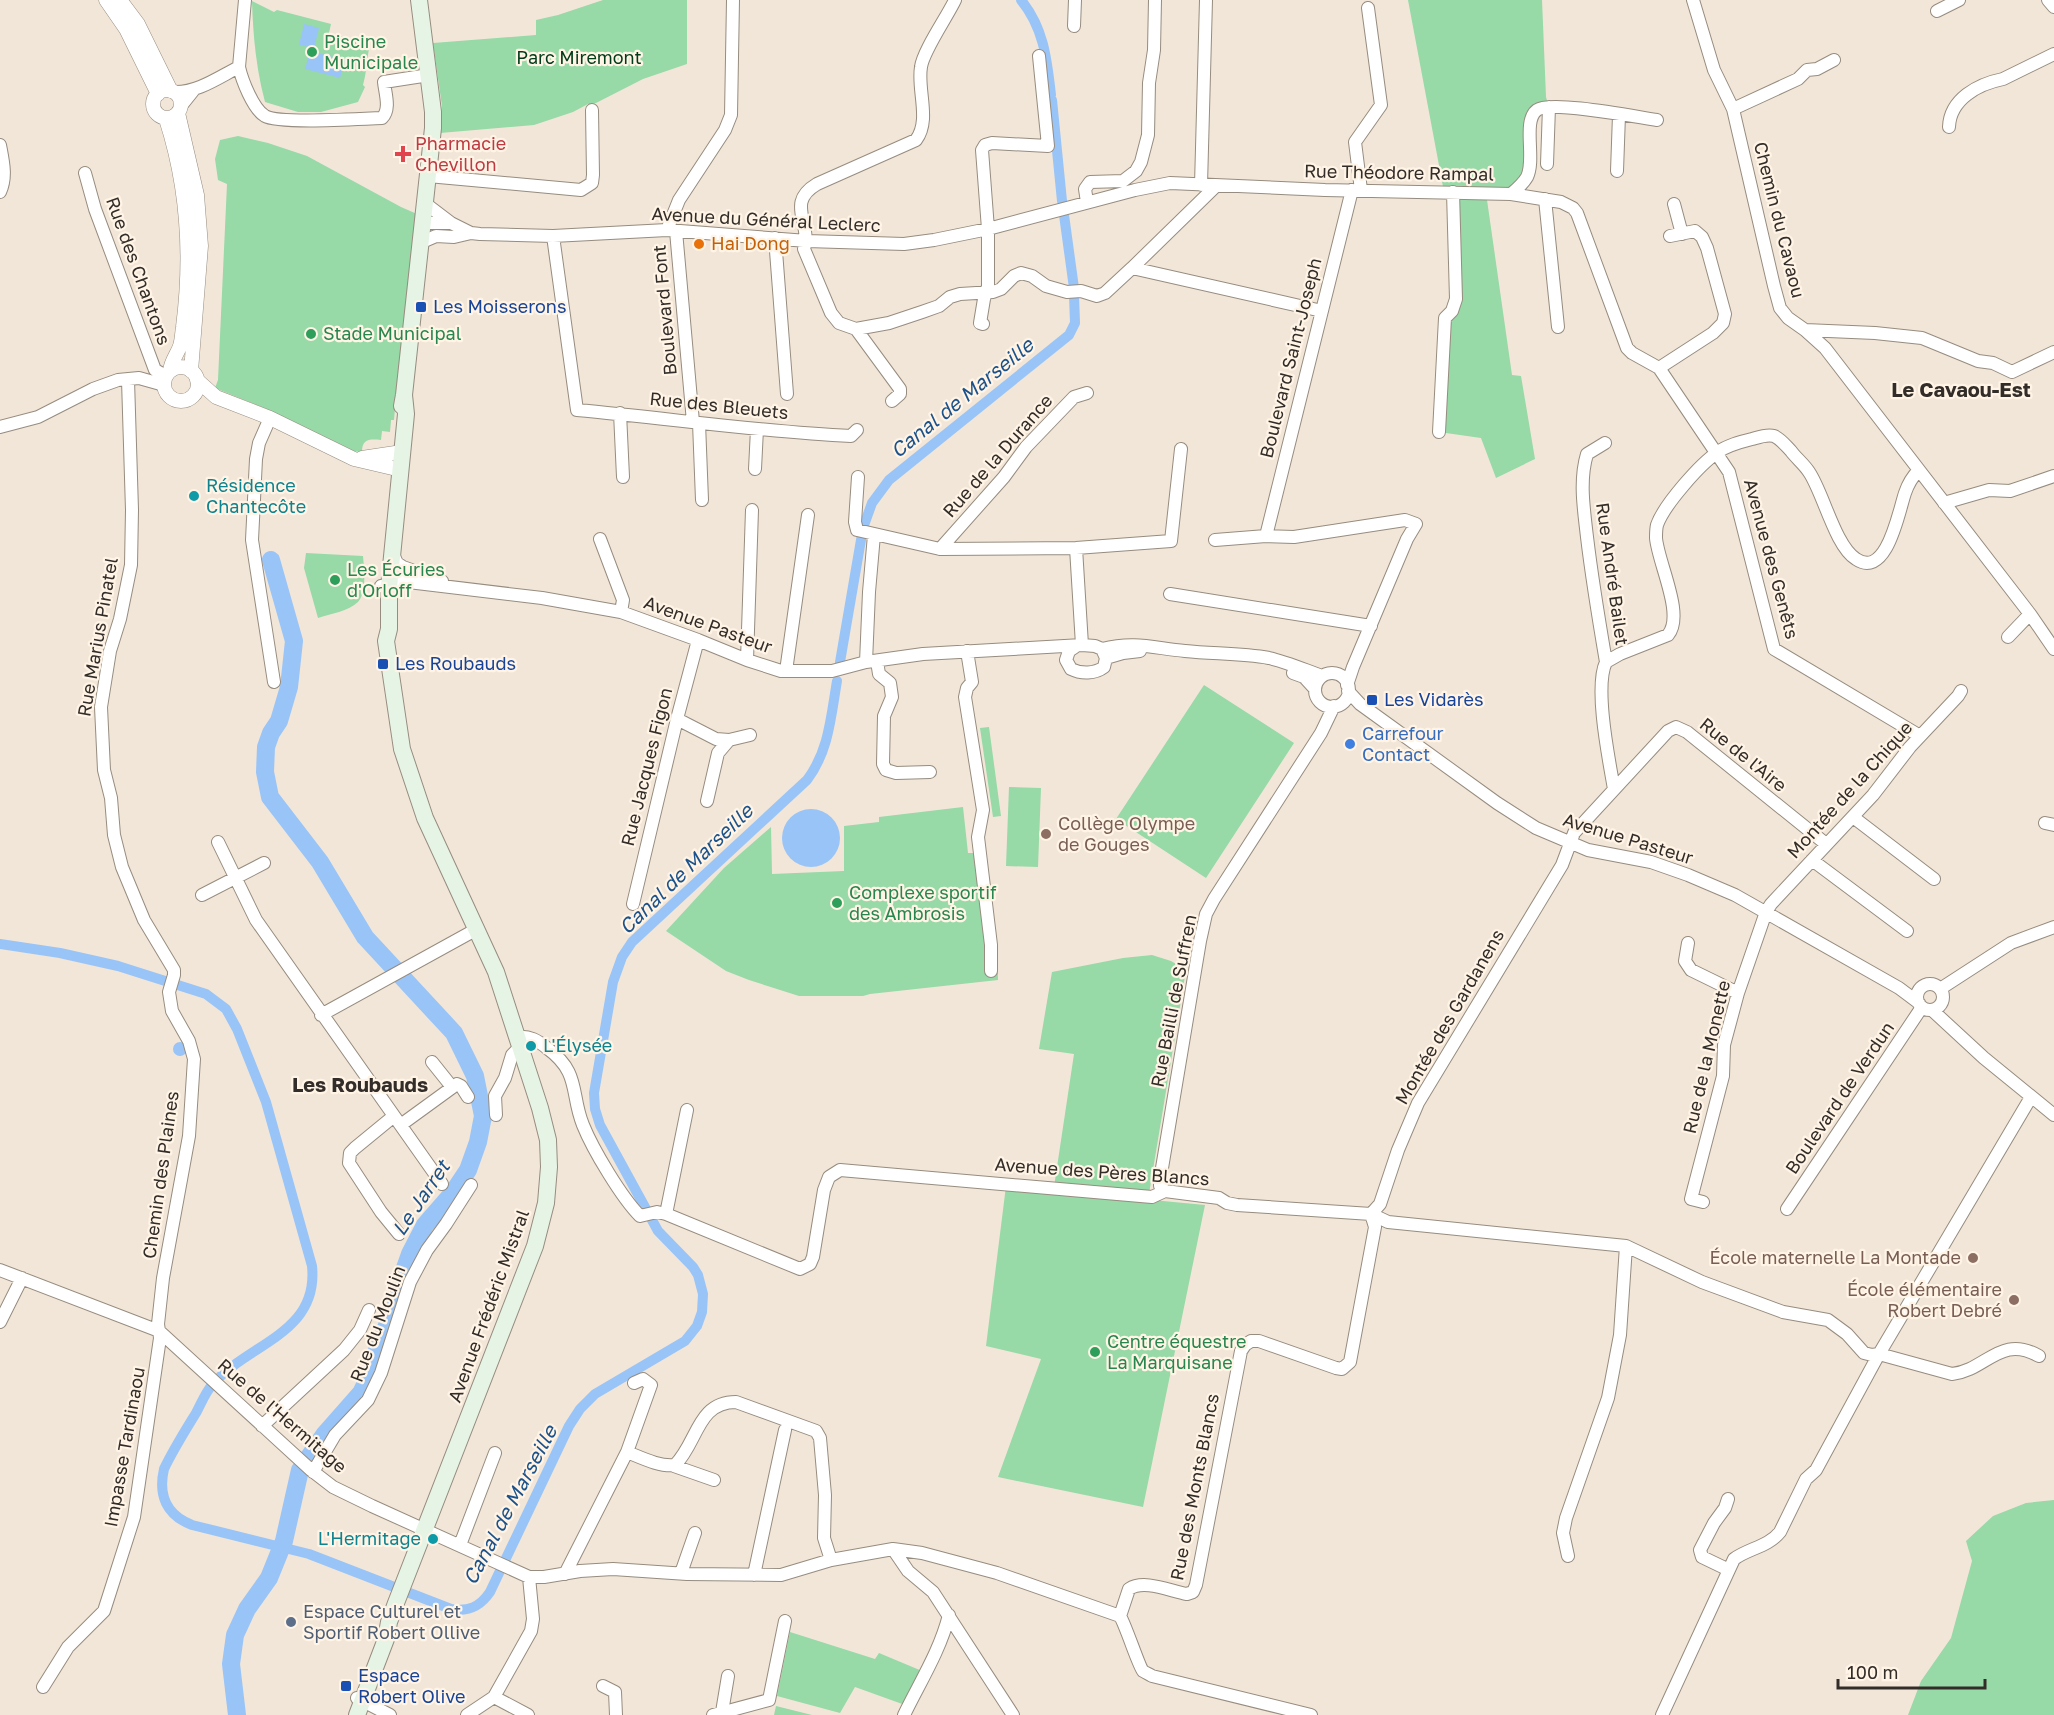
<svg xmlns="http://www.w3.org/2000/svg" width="2054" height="1715" font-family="'Golos Text',sans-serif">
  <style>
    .green { fill: #97d9a7 }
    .water { fill: #99c4f7 }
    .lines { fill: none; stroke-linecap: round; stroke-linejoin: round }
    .canal { stroke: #99c4f7; stroke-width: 10 }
    .river { stroke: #99c4f7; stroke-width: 18 }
    .minor-casing { stroke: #968c7f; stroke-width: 14 }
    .tertiary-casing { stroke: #968c7f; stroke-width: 15 }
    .secondary-casing { stroke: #968c7f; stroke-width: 18 }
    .minor { stroke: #fff; stroke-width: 12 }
    .tertiary { stroke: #fff; stroke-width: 14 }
    .secondary { stroke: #e5f4e4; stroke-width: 16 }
    .leisure-dot { fill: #2e9e5b; stroke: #fff4e5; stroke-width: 2 }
    .health-dot { fill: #e0444e; stroke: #fff4e5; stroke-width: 2 }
    .food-dot { fill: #e8710a; stroke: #fff4e5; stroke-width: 2 }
    .transit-dot { fill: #1a4fb4; stroke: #fff4e5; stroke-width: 2 }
    .culture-dot { fill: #0f9aa8; stroke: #fff4e5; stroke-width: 2 }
    .shop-dot { fill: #3f7fe0; stroke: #fff4e5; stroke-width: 2 }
    .education-dot { fill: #8d6e63; stroke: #fff4e5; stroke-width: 2 }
    .service-dot { fill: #5c6f8a; stroke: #fff4e5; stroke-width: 2 }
    .labels { text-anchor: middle; stroke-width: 4.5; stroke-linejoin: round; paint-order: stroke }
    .leisure-label { font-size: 18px; fill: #27864d; stroke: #fff4e5; text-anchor: start }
    .park-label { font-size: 18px; fill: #003c1a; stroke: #fff4e5 }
    .health-label { font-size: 18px; fill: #be3a42; stroke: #fff4e5; text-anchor: start }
    .street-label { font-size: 18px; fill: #322d28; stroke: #fff4e5 }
    .food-label { font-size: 18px; fill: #c56008; stroke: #fff4e5; text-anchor: start }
    .transit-label { font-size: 18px; fill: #164399; stroke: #fff4e5; text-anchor: start }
    .culture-label { font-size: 18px; fill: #0d838f; stroke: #fff4e5; text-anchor: start }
    .shop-label { font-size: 18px; fill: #366cbe; stroke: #fff4e5; text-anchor: start }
    .education-label { font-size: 18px; fill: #785e54; stroke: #fff4e5; text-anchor: end }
    .service-label { font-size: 18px; fill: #4e5e75; stroke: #fff4e5; text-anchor: start }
    .neighbourhood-label { font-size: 20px; font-weight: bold; fill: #322d28; stroke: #fff4e5 }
    .water-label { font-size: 20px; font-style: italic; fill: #1b528b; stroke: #fff4e5 }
  </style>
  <rect width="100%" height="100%" fill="#f2e6d8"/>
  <path class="green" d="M603,0h84v64l-44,15 -47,24 -8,1 -15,8 -39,13 -94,8 2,-27 -9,-63 103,-8v-15l22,-5z
    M1408,0h134l4,97 3,10 -12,3 -7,56 -19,28 -25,-1 26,182 9,1 14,83 -39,19 -15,-40 -42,-6 13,-121 1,-119h-9z
    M252,1l22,11 3,-2 54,14 -2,9 41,10c-3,14 -3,28 -7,42l2,2 -7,15 -37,10h-23l-33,-10c-9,-34 -12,-67 -13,-101z
    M238,136l30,7 39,13 94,51 16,7 -23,193 1,1 -1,12h-3l-1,12 -8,-1 -1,9c-12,-1 -19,-1 -19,12l-8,-1 -90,-43 -49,-20 3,-8 9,-196 -9,-4 -3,-21 5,-19z
    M306,553l57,3c1,12 4,36 -5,46 -9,9 -28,12 -40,16l-14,-50z
    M1204,685l90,58 -88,135 -90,-59z
    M989,727l12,89 -8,1 -13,-89z
    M1009,787l32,1 -3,79 -32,-1z
    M963,807l5,46h7l10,90h12l1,37 -128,14 -7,2h-64l-50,-16 -23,-9 -60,-40 58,-63 47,-41 1,47 72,-3v-45l35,-4v-5z
    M1152,955l19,6 15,9 -37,224 -95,-7 20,-133 -35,-5 13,-77 71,-14z
    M1006,1186l199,19 -62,302 -145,-30 43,-118 -55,-13z
    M2054,1500v215h-146l13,-34 30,-43 21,-77 -6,-20 27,-25 33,-13z
    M790,1632l85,27 4,-6 43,18 -17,34 -50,-18 -15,26 -63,-17z
    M776,1706l36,9h-38z"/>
  <path class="water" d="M304,24l15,4 -5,20 -15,-3z
    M310,51l35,9 -5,18 -35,-9z
    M782 838a29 29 0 1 1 58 0a29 29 0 1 1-58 0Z
    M173 1049a7 7 0 1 1 14 0a7 7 0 1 1-14 0Z"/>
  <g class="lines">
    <path class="canal" d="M1021,0c23,28 26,60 30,95
      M1052,100l10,101
      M1064,215l10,73
      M863,528l9,-25 17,-23 180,-145 6,-12 -1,-28
      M840,662l22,-128
      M0,944l60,9 58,13 88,28 20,15 11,20 29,73 46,164c7,68 -64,77 -100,119 -7,8 -11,19 -16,28 -11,18 -23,37 -32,56 -6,26 2,46 28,56l117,29 142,55c17,3 29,-2 39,-17l79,-166 11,-17 15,-15 90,-53 12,-15 5,-14 1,-18 -5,-19 -5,-8 -35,-36 -58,-106 -5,-16 -1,-16 19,-111 9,-25 10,-15 175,-162c22,-29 24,-64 30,-99"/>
    <path class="river" d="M237,1715l-6,-51 4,-29 12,-26 22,-31 15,-37 16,-71 24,-35 37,-42 12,-24 5,-23 18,-41 9,-37 5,-14 15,-29 27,-31 16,-24 10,-28 5,-26 -8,-40 -21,-43 -89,-96 -45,-75 -50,-65 -5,-25 1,-25 5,-14 8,-12 10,-34 5,-46 -23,-81"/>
    <g class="minor-casing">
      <path id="minor" d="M955,0c-8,17 -32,51 -34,67 -4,23 10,53 -5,73l-99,44c-32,19 -5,39 -13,65l27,64 8,10 17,6 33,-6 33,-11 17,-6 11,-9 10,-3 33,-2 8,-3 13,-13 7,-3 11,3 14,10 21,6 14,-1 16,5 8,-3 27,-25 84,-82
        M1693,0l21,70 19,39 41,177 6,22 8,10 17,12 20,18 205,266 24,35
        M2048,0l6,7
        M1937,11l22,-11
        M1074,26l1,-26
        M239,67c3,13 14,42 26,49 13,8 96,3 117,2 9,-9 3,-25 2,-36l45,-7
        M174,92c23,1 45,-15 65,-25l6,-67
        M181,106l12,-15
        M1733,109l65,-30 9,-9 10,-1 17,-9
        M1949,127c1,-28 29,-43 54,-48l51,-25
        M0,145c3,16 7,32 0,47
        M1547,164l2,-57
        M1617,171l2,-56
        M85,173l10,36 60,161 11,6
        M428,176l153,14 11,-7 1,-8 -1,-65
        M1201,185l5,-185
        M1361,190l-6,-48 26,-37 -13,-97
        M1511,194c6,-5 12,-10 16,-17 9,-18 -5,-56 10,-67 13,-10 99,7 120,10
        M1545,199l13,128
        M1087,202l-2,-13 5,-7 33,-1 13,-10 5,-9 7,-27 1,-52 5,-33 1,-50
        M426,204l25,19
        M1674,204l8,30
        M424,223h27l20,10 9,1 73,2 114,-6 140,11 97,3 30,-4 54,-11 147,-39 35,-7 155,7 186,4 50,8 12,6 4,5 50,135 5,5 27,15 70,104 45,177 146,87
        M667,230l12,-30 46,-70 6,-15 2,-115
        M676,231l17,191
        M553,236l24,174c91,8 182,22 274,26l6,-6
        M775,238l12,156
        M422,242l14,-6 18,1 17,-4
        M1132,268l190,43
        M983,324l-3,-1 4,-24 4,-13v-57l-6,-79 3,-5 7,-2 56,3 -9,-90
        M856,329l44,60v5l-8,7
        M1805,330l70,3 47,5 56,23 15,2 19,9 42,-20
        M1659,368l54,-35 10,-10 2,-9 -18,-66 -5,-11 -7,-6 -25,5
        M620,413l3,64
        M270,418l-11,25 -3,16 -4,81 22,142
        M699,423l3,77
        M0,427l38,-10 55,-28 25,-9 21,-2 25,7
        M1439,432l6,-114 7,-7 4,-12 -3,-107
        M1605,443l-18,11c-8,27 -3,56 0,83 5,42 12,84 19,125 -12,25 3,98 8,127
        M755,469l2,-40
        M858,477l-3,45 2,8 83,19 136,-1 95,-7 10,-92
        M1944,503l45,-13 21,1 44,-15
        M1266,536l86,-346
        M600,539l23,61 -2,12
        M1215,540l51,-4 28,1 111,-17 11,4 -9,15 -54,128 -6,18
        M1076,548l6,97
        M940,549l64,-72 22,-30 48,-50 13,-4
        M393,554l4,9 6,4 39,14
        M381,586l8,1 4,-4 7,-2 142,17 79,14 77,28 49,20 34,11h51l34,-9 57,-8 159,-9 13,1 7,3 4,9 -2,9c-9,7 -23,7 -33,2l-5,-9 3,-9 6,-4
        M1170,594l201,32
        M2008,637l22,-23
        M1102,649c33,-8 51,-1 83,2 28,3 56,2 84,7 18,4 36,12 53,18
        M967,651l5,31 -5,6 -2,9 18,113 -5,27 13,108v26
        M1106,658l17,-5 17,-2
        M747,660l5,-150
        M877,661l2,13 11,9 2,14 -8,19 -1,48 3,6 10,3 34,-1
        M866,662l3,-70 5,-57
        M1606,662l14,-8 48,-19c17,-20 -10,-72 -12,-97 0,-4 0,-9 1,-13 7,-20 43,-61 61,-73 10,-7 22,-10 34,-13 7,-2 15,-5 22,-3 7,3 12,10 17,15 5,7 13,13 18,21 14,20 26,74 47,87 31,21 43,-49 49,-66 3,-9 7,-16 14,-23
        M786,671l22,-156
        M1293,673l11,4 11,12
        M1315 690a17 17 0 1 1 34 0a17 17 0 1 1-34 0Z
        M1348,691l12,13 137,99 39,25 52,22 63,12 37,13 47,20 164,93 20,15
        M677,719l39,20 13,1 -11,13 -11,48
        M729,740l21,-5
        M1853,817l81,62
        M2045,823l9,2
        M218,842l38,78 186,264
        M1812,860l95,71
        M202,895l62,-32
        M633,904l44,-185 21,-79
        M1688,943l-3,18 6,9 47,23
        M1917 997a13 13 0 1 1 26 0a13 13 0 1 1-26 0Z
        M1940,989l71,-46 43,-16
        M1932,1010l52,48 70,57
        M321,1015l156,-86
        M518,1037c12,-1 19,3 29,11 34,25 23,45 36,77 10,25 39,73 57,91l17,-4 9,2 134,55 10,-5 3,-7 11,-67 5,-13 11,-7 312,27 13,-6 54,7 8,5 10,2 134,9 17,8 238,24 76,36 81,30 45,8 19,14 17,19 8,2 7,-1 73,20c35,-4 48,-40 87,-18
        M432,1062l20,25
        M496,1115l-1,-19 10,-18 7,-23 4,-4 6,-1
        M394,1116l-39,32 -5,5 -1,10 32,49 18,22
        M402,1124l55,-40 4,2 7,11
        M1165,1191l-5,-5v-6l40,-239 6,-27 8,-15 107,-166 13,-27
        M1703,1202l-12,-3 32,-123 1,-31 14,-52 28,-81 5,-8 102,-109 37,-48 48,-51 3,-5
        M1787,1209l135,-202
        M666,1214l21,-104
        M1371,1214l9,-10 18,-54 20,-47 144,-238 12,-32 94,-102 8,-4 11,5 139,112
        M0,1270l159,61 152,139 22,17 39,19 157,71h15l36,-6 33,-2 74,5 94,1 50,-15 62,-11 29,4 75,20 123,43c6,10 19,51 23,55 3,2 6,3 9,5l159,39
        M0,1322l22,-44
        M634,1383l9,-4 8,6 -24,67c15,6 33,15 48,13 23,-23 22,-63 61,-63l80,29 4,7 5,57 -1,43 7,22
        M262,1426l82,-76 16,-20 9,-20
        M674,1466l40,14
        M313,1472l22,-37 33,-35 13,-27 29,-91 17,-32 19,-26 25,-39
        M1728,1499l-3,9 -11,15 -14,27 2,7 27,13
        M460,1545l35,-92
        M893,1549l15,22 25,21 80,123
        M1568,1556l-5,-23 3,-15 42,-120 12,-63 6,-89
        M681,1573l14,-40
        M565,1574l62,-122
        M754,1575l31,-145
        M1120,1616l9,-27c15,-10 41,2 58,5l6,-2 3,-7 45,-234 4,-6 6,-4h8l77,27 6,1 8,-7 25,-135 -4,-13
        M603,1686l12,6 1,23
        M43,1687l25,-40 36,-36 30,-94 26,-179 -2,-14 5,-46 26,-142 5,-77 -5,-18 -17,-30 -3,-19 5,-17v-5l-30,-50 -22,-53 -8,-32 -3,-37 -7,-28 -3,-63 9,-56 10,-32 11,-54 1,-55 -4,-130
        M494,1697l37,-66 2,-12 -4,-42
        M357,1698l33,17
        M722,1712l6,-36
        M467,1715l27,-18 34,18
        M713,1715l56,-15 16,-79
        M904,1715c16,-33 36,-64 45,-100
        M1662,1715l72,-156c15,-11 34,-12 46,-27l26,-53 10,-9 63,-116 152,-257"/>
    </g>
    <g class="tertiary-casing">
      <path id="tertiary" d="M106,0l20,29 32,65
        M120,0l18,24 33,67
        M153 104a14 14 0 1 1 28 0a14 14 0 1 1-28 0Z
        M178,113l19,82 4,51 -10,125
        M166,119c22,68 26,138 17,208 -1,6 -1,13 -3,19 -3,9 -9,15 -10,25
        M164 384a17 17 0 1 1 34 0a17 17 0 1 1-34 0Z
        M197,380l19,17 54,21 84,41 47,11
        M362,458l40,-6"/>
    </g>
    <g class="secondary-casing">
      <path id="secondary" d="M402,406l2,-11 29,-267v-16l-14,-112
        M357,1715l29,-76 3,-17 7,-19 139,-357 11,-43 3,-36 -1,-27 -8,-32 -44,-136 -71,-154 -23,-69 -16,-108 3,-12v-42l17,-173 -2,-19"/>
    </g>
    <use href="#minor" class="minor"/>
    <use href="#tertiary" class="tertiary"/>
    <use href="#secondary" class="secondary"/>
  </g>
  <g class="leisure-dot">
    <circle cx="312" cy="52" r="6"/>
    <circle cx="311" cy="334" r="6"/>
    <circle cx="335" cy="580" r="6"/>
    <circle cx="837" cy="903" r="6"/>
    <circle cx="1095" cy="1352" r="6"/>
  </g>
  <path class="health-dot" d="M400 145h6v6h6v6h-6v6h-6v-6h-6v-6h6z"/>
  <circle class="food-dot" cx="699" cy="244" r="6"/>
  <g class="transit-dot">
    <rect x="415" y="301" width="12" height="12" rx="3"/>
    <rect x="377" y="658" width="12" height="12" rx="3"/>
    <rect x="1366" y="694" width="12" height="12" rx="3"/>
    <rect x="340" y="1680" width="12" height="12" rx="3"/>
  </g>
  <g class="culture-dot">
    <circle cx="194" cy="496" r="6"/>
    <circle cx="531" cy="1046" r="6"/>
    <circle cx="433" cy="1539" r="6"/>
  </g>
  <circle class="shop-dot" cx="1350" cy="744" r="6"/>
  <g class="education-dot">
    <circle cx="1046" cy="834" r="6"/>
    <circle cx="1973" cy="1258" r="6"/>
    <circle cx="2014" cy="1300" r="6"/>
  </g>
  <circle class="service-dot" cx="291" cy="1622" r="6"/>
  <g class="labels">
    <g class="leisure-label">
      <text x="324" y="48">Piscine<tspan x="324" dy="21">Municipale</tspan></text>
      <text x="323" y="340">Stade Municipal</text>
      <text x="347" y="576">Les Écuries<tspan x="347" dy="21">d'Orloff</tspan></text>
      <text x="849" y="899">Complexe sportif<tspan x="849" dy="21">des Ambrosis</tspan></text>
      <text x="1107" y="1348">Centre équestre<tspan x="1107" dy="21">La Marquisane</tspan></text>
    </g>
    <g class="park-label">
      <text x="579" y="64">Parc Miremont</text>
    </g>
    <g class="health-label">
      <text x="415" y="150">Pharmacie<tspan x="415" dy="21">Chevillon</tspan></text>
    </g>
    <g class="street-label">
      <text transform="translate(1399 173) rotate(1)" y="6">Rue Théodore Rampal</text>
      <text transform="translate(766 220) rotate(3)" y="6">Avenue du Général Leclerc</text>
      <text transform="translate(1779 220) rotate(76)" y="6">Chemin du Cavaou</text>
      <text transform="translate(138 271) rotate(70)" y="6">Rue des Chantons</text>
      <text transform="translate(665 310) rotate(-95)" y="6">Boulevard Font</text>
      <text transform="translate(1291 358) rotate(-76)" y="6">Boulevard Saint-Joseph</text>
      <text transform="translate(719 406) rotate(6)" y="6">Rue des Bleuets</text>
      <text transform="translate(998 456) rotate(-49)" y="6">Rue de la Durance</text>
      <text transform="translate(1771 559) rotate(75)" y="6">Avenue des Genêts</text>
      <text transform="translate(1612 574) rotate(82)" y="6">Rue André Bailet</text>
      <text transform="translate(708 625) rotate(20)" y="6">Avenue Pasteur</text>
      <text transform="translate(98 637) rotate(-80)" y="6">Rue Marius Pinatel</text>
      <text transform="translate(1743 755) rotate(39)" y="6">Rue de l'Aire</text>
      <text transform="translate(647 767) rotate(-76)" y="6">Rue Jacques Figon</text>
      <text transform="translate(1850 790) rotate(-48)" y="6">Montée de la Chique</text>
      <text transform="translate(1628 839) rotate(17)" y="6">Avenue Pasteur</text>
      <text transform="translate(1174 1001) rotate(-79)" y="6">Rue Bailli de Suffren</text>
      <text transform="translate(1450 1017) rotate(-60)" y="6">Montée des Gardanens</text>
      <text transform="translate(1707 1057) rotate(-77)" y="6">Rue de la Monette</text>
      <text transform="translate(1840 1098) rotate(-56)" y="6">Boulevard de Verdun</text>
      <text transform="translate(1102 1172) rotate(4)" y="6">Avenue des Pères Blancs</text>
      <text transform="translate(161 1175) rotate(-82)" y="6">Chemin des Plaines</text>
      <text transform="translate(489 1306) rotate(-70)" y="6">Avenue Frédéric Mistral</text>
      <text transform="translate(378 1324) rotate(-69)" y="6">Rue du Moulin</text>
      <text transform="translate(282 1416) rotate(41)" y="6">Rue de l'Hermitage</text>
      <text transform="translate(125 1447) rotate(-80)" y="6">Impasse Tardinaou</text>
      <text transform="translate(1195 1487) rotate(-79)" y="6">Rue des Monts Blancs</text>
    </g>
    <g class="food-label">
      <text x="711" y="250">Hai Dong</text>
    </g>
    <g class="transit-label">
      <text x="433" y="313">Les Moisserons</text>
      <text x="395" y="670">Les Roubauds</text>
      <text x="1384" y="706">Les Vidarès</text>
      <text x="358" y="1682">Espace<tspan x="358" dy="21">Robert Olive</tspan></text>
    </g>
    <g class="culture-label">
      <text x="206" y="492">Résidence<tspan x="206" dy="21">Chantecôte</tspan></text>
      <text x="543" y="1052">L'Élysée</text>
      <text x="421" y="1545" text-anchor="end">L'Hermitage</text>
    </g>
    <g class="shop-label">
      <text x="1362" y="740">Carrefour<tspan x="1362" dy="21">Contact</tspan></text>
    </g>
    <g class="education-label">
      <text x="1058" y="830" text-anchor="start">Collège Olympe<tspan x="1058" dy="21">de Gouges</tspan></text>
      <text x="1961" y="1264">École maternelle La Montade</text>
      <text x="2002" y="1296">École élémentaire<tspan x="2002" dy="21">Robert Debré</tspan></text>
    </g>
    <g class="service-label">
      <text x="303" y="1618">Espace Culturel et<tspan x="303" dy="21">Sportif Robert Ollive</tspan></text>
    </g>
    <g class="neighbourhood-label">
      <text x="1961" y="397">Le Cavaou-Est</text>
      <text x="360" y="1092">Les Roubauds</text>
    </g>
    <g class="water-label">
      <text transform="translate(962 398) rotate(-39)" y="7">Canal de Marseille</text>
      <text transform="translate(686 869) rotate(-44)" y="7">Canal de Marseille</text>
      <text transform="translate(421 1198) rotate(-56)" y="7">Le Jarret</text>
      <text transform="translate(510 1505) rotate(-62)" y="7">Canal de Marseille</text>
    </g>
  </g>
  <path d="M1838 1679v9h147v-9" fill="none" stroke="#322d28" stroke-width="3"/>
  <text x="1847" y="1679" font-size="18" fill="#322d28" stroke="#fff4e5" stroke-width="4.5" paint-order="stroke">100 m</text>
</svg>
